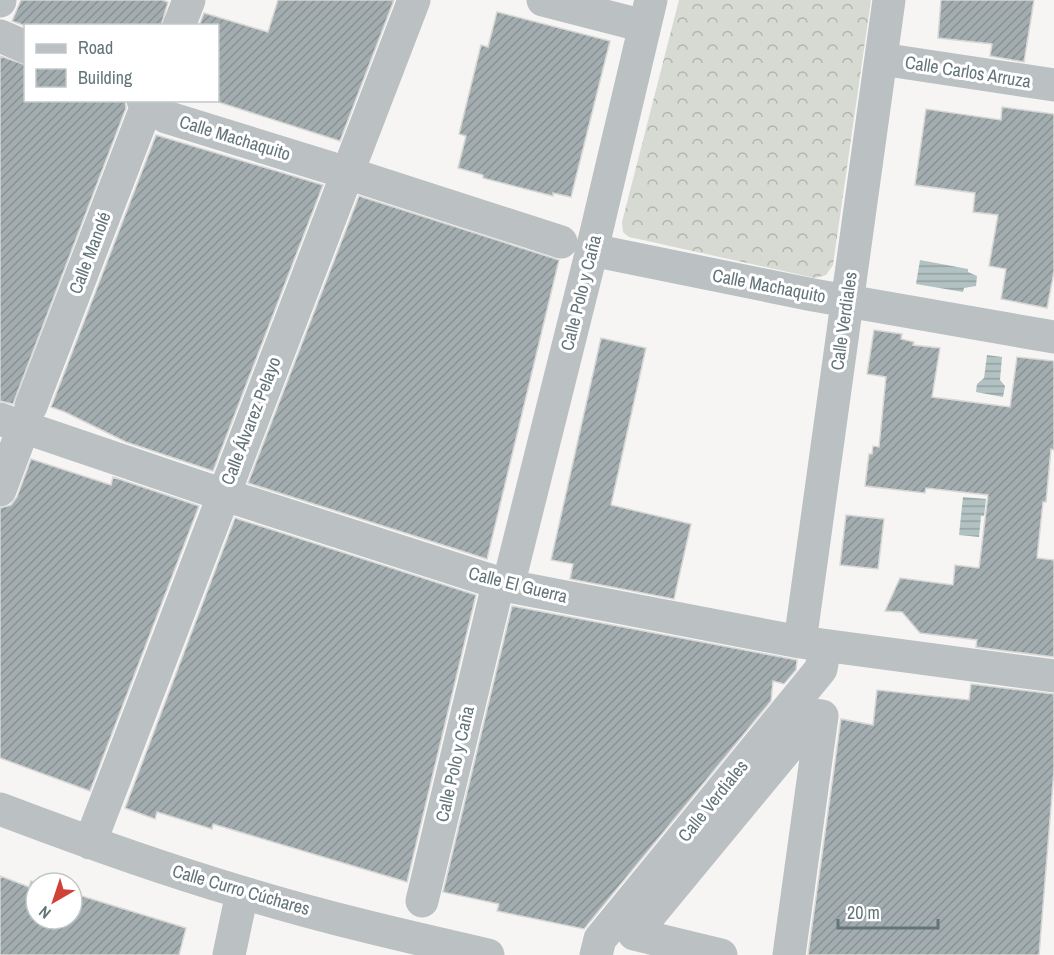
<svg xmlns="http://www.w3.org/2000/svg" width="1054" height="955" font-family="'Archivo Narrow',sans-serif">
  <style>
    .forest { fill: url(#forest-crowns) }
    .water { fill: url(#water-rules) }
    .building { fill: url(#building-hatch); stroke: #d7d7d5; stroke-width: 1.5 }
    .lines { fill: none; stroke-linecap: round; stroke-linejoin: round }
    .minor { stroke: #bbc0c2; stroke-width: 33 }
    .labels { text-anchor: middle; stroke-width: 6; stroke-linejoin: round; paint-order: stroke }
    .street-label { font-size: 18px; fill: #64757a; stroke: #fff }
  </style>
  <defs>
    <pattern id="forest-crowns" width="20" height="18" patternUnits="userSpaceOnUse" patternTransform="scale(1.5)"><rect width="20" height="18" fill="#d6dad2"/><path d="M2 6a3 3 0 1 1 6 0M12 15a3 3 0 1 1 6 0" fill="none" stroke="#b1b5af"/></pattern>
    <pattern id="water-rules" width="6" height="5" patternUnits="userSpaceOnUse" patternTransform="scale(1.5)"><rect width="6" height="5" fill="#b2c1c2"/><path d="M0 2.5h6" fill="none" stroke="#94a1a3"/></pattern>
    <pattern id="building-hatch" width="6" height="6" patternUnits="userSpaceOnUse" patternTransform="scale(1.5)"><rect width="6" height="6" fill="#a3acaf"/><path d="M-1 1l2-2M0 6l6-6M5 7l2-2" fill="none" stroke="#889193"/></pattern>
  </defs>
  <rect width="100%" height="100%" fill="#f6f5f3"/>
  <path class="forest" d="M679,0h192l-38,265 -7,10 -11,3 -186,-41 -6,-5 -1,-10z"/>
  <path class="water" d="M920,260l48,9v3l9,4 -1,10 -12,2 -1,4 -47,-8z
    M987,355l15,2 -2,23 5,6 -2,11 -27,-5 1,-8 7,-6z
    M963,497l23,2 -2,17h-3l-2,21 -20,-2z"/>
  <path class="building" d="M21,0h141l6,2 -7,24h-135l-14,-5z
    M278,0h116l-54,141 -122,-39v-76h-19l5,-13 64,19z
    M941,0h93l-10,62 -34,-6 2,-12 -54,-6z
    M497,12l113,29 -39,156 -18,-4v3l-70,-18v-3l-25,-7 8,-32 -7,-2 22,-89 7,2z
    M0,56l26,9v35h99l1,8 -113,296 -13,-3z
    M1002,107l52,7v158l-7,36 -46,-9 5,-30 -17,-3 9,-51 -25,-3 2,-19 -60,-8 11,-76 75,11z
    M156,135l167,50 -110,286 -87,-29 -61,-30 -14,-5z
    M359,196l200,64 -72,299 -239,-76z
    M874,330l28,4 -1,5 13,3 -1,3 27,3 -8,49 78,10 7,-50 37,4v89l-3,-1 -5,53h-3l-6,56 17,2v97l-78,-10 1,-7 -57,-7 -18,-21 -17,-1 15,-33 53,7 2,-20 24,3 9,-73 -62,-7 -1,5 -60,-7 4,-32h3l1,-8 6,1 7,-70 -19,-3z
    M601,338l45,10 -35,157 80,19 -17,75 -104,-20 3,-15 -22,-4z
    M31,459l80,26 2,-8 86,29 -109,285 -90,-33v-250l11,-3 6,-8z
    M846,515l38,4 -6,50 -38,-4z
    M235,518l241,77 -69,287 -194,-58 -1,5 -55,-17 -2,7 -30,-11z
    M512,606l285,54 -1,10 -12,14 -11,-3 -2,20 -187,228 -87,-18 2,-7 -56,-12z
    M971,684l83,10v76l-15,185h-231l33,-236 32,6 4,-35 92,10z
    M0,876l29,11 2,-6 6,2 -1,36h36v-26l114,35 -7,27h-179z"/>
  <g class="lines">
    <path class="minor" d="M543,0l101,26
      M0,1v-1
      M179,26l10,-26
      M0,36l26,11
      M881,59l173,26
      M143,100l23,17 165,51
      M347,173l214,69
      M592,250l221,45 241,42
      M31,406l118,-306
      M0,419l200,68 308,99 292,56 254,34
      M0,490l18,-48
      M508,586l84,-336 59,-250
      M800,642l89,-642
      M0,809c79,30 159,59 241,83 81,25 164,44 247,63
      M90,843l324,-843
      M422,901l74,-308
      M229,955l13,-62
      M596,955l4,-16 221,-270 4,-23
      M721,955l-87,-21 181,-219 7,1 -33,239"/>
  </g>
  <g class="labels">
    <g class="street-label">
      <text transform="translate(968 72) rotate(9)" y="6">Calle Carlos Arruza</text>
      <text transform="translate(235 138) rotate(17)" y="6">Calle Machaquito</text>
      <text transform="translate(90 253) rotate(-69)" y="6">Calle Manolé</text>
      <text transform="translate(769 286) rotate(11)" y="6">Calle Machaquito</text>
      <text transform="translate(581 293) rotate(-76)" y="6">Calle Polo y Caña</text>
      <text transform="translate(844 321) rotate(-82)" y="6">Calle Verdiales</text>
      <text transform="translate(251 421) rotate(-69)" y="6">Calle Álvarez Pelayo</text>
      <text transform="translate(518 585) rotate(14)" y="6">Calle El Guerra</text>
      <text transform="translate(455 764) rotate(-77)" y="6">Calle Polo y Caña</text>
      <text transform="translate(713 801) rotate(-51)" y="6">Calle Verdiales</text>
      <text transform="translate(241 890) rotate(16)" y="6">Calle Curro Cúchares</text>
    </g>
  </g>
  <rect x="24" y="24" width="195" height="78" fill="#ffffff" stroke="#c1c8ca" stroke-width="1.5"/>
  <rect x="36" y="44" width="30" height="9" fill="#bbc0c2" stroke="#c1c8ca" stroke-width="1.5"/>
  <text x="78" y="54" font-size="18" fill="#64757a">Road</text>
  <rect x="36" y="69" width="30" height="18" fill="url(#building-hatch)" stroke="#c1c8ca" stroke-width="1.5"/>
  <text x="78" y="84" font-size="18" fill="#64757a">Building</text>
  <g transform="translate(54 901) rotate(219)"><circle r="28" fill="#ffffff" stroke="#c1c8ca" stroke-width="1.5"/>
  <path d="M0-4.5L10 22L0 15L-10 22Z" fill="#d04138"/>
  <text y="-9" font-size="16" font-weight="bold" text-anchor="middle" fill="#64757a">N</text>
  </g>
  <path d="M838 919v9h100v-9" fill="none" stroke="#64757a" stroke-width="3"/>
  <text x="847" y="919" font-size="18" fill="#64757a" stroke="#ffffff" stroke-width="4.5" paint-order="stroke">20 m</text>
</svg>
